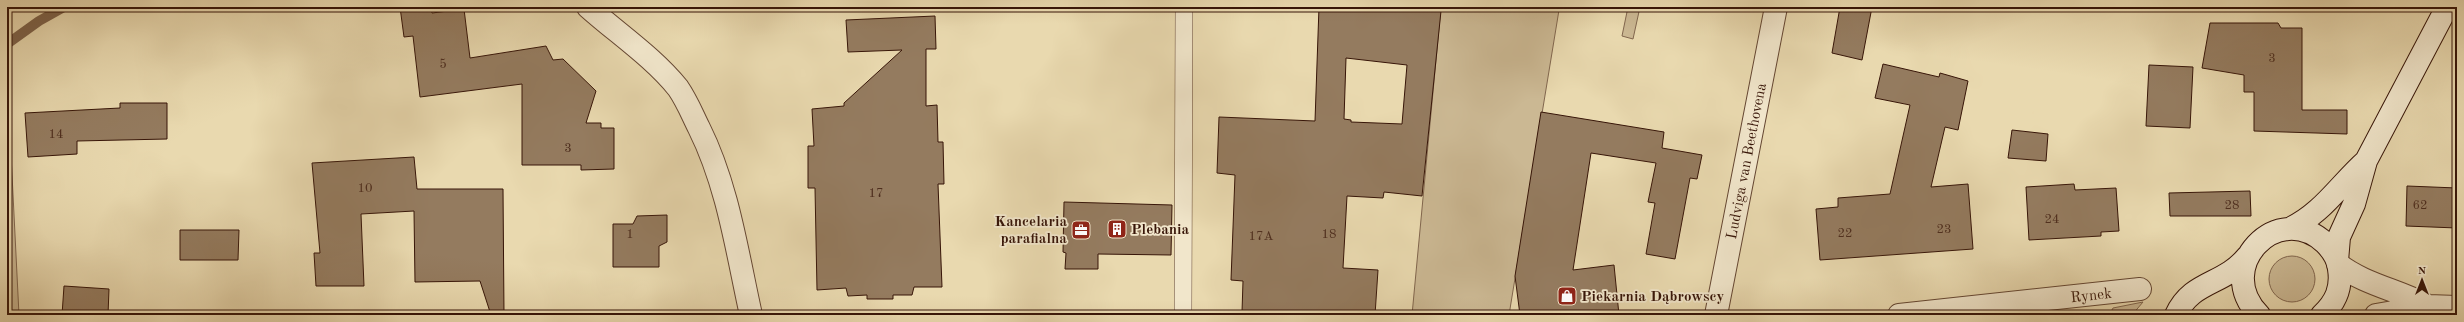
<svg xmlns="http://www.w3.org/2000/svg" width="2464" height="322" font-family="'Old Standard TT',serif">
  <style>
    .green { fill: #cbb893; stroke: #81664e }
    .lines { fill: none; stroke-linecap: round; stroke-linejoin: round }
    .stream { stroke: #7d624a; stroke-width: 10 }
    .building { fill: #947b5f; stroke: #371508; fill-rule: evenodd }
    .service-casing { stroke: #644632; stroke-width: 18 }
    .minor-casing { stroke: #644632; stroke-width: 24 }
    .tertiary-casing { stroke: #644632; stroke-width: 24 }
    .secondary-casing { stroke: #371508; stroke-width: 24 }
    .service { stroke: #f1e6cb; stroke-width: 17 }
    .minor { stroke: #f1e6cb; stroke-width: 22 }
    .tertiary { stroke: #f1e6cb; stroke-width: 22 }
    .secondary { stroke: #f1e6cb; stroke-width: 22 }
    .labels { text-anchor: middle; stroke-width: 3.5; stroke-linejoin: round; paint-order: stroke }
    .number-label { font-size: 13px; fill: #4e2e1e }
    .street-label { font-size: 15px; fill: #371508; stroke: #f1e6cb }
    .poi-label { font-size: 15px; font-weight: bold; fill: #371508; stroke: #f1e6cb; text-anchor: start }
  </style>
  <rect width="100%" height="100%" fill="#e9d9af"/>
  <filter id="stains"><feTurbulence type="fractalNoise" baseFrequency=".005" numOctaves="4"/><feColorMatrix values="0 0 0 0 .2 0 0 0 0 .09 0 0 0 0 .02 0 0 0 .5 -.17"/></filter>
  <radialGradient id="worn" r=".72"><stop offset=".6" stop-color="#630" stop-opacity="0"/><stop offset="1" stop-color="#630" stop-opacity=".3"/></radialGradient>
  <path class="green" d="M1441,7h100l18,3 -50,305h-97z
    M1628,7h12l-7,32 -11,-3z
    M7,74l12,241h-12z
    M2269 279a23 23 0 1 1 46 0a23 23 0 1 1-46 0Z
    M2143,302l-11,13h-23l4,-7z"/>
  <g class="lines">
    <path class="stream" d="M7,44l32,-23 25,-14"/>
  </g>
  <path class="building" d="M400,7h31l1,6 32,-4 6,49 76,-12 7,14 10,-1 33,32 -10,32h15v5h13v41l-33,1v-5h-59v-81l-102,13 -7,-61 -9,1z
    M1319,7h73l49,4 -19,185 -38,-4 -1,6 -36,-2 -4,72 35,2 -3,45 -133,-3 1,-31 -12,-1 4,-105 -18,-2 2,-56 96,4zM1346,58l61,7 -5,59 -51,-2v-2l-7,-1z
    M1840,7h32l-10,53 -30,-7z
    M935,16l1,33h-10v57l11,-1 1,37h5l1,42h-6l4,103h-28l-2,8h-19v4h-26v-4l-19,1 -2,-8 -29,2 -2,-102h-7v-42h6l-2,-37 32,-3v-3l58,-53 -54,2 -2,-32z
    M2210,23h68l3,5h21v82h45v24l-93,-3v-39h-10v-17l-42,-7z
    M1883,64l56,13 1,-4 28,8 -10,49 -13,-3 -14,60 37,-3 5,65 -153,11 -4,-51 22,-2v-9l52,-4 20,-89 -35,-7z
    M2149,65l44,2 -3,61 -44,-2z
    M120,103h47v36l-90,2v13l-49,3 -3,-44 95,-5z
    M1541,112l123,20 -2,16 40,7 -5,24 -7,-1 -15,81 -29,-5 9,-51 -7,-1 8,-39 -65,-10 -18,117 41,-5 5,50h-99l-5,-39z
    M2012,130l36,4 -2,27 -38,-3z
    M414,157l3,32h86l1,126h-13l-11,-34 -65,1 -1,-71 -53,3 3,72h-48l-2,-33h6l-8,-90z
    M2074,184l1,6 41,-2 3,43 -18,1v4l-72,4 -3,-53z
    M2407,186l50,2v40l-51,-2z
    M2250,191l1,25h-81l-1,-23z
    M1064,202l108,3 -1,50 -73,-1v15h-33l1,-16 -3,-1z
    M667,215v27l-8,4v21h-46v-43h20l4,-8z
    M180,230h59l-1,30h-58z
    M64,286l45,3 -1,26h-46z"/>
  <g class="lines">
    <g class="service-casing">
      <path id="service" d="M1183,315l1,-308"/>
    </g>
    <g class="minor-casing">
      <path id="minor" d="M1716,315l60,-308
        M1899,315l241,-26"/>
    </g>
    <g class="tertiary-casing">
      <path id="tertiary" d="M588,7c29,26 65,50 90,81 9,13 14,26 21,40 29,58 38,124 52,187
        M2338,264c27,21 61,26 90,42
        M2376,315l52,-9 29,1"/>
    </g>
    <g class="secondary-casing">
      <path id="secondary" d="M2289,229c33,-15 51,-45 77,-68
        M2337,261l2,-24 15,-33 12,-43 81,-154
        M2176,315c16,-35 47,-29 71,-58
        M2259,315c-47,-48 19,-116 66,-72 7,7 13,16 14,26 3,19 -3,33 -17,46"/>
    </g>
    <use href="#service" class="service"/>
    <use href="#minor" class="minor"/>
    <use href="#tertiary" class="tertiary"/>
    <use href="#secondary" class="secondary"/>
  </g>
  <defs>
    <g id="building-square" transform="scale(1)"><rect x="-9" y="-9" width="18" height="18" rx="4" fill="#8f2418" stroke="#f1e6cb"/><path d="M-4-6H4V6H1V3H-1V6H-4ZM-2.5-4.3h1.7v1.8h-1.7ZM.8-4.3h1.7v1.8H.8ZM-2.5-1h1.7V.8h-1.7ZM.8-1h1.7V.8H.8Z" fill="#fff"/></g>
    <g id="office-square" transform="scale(1)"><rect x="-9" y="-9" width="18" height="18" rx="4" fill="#8f2418" stroke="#f1e6cb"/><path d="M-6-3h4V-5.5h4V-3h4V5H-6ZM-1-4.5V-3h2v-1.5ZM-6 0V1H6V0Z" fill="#fff"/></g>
    <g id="shop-square" transform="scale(1)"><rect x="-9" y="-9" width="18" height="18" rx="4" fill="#8f2418" stroke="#f1e6cb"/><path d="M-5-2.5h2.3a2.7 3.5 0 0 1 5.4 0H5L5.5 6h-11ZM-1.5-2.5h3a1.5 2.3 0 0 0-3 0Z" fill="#fff"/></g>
  </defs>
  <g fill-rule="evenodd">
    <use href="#building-square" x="1117" y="229"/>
    <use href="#office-square" x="1081" y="230"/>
    <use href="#shop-square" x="1567" y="296"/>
  </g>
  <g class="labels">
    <g class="number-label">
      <text x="2272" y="62">3</text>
      <text x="443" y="68">5</text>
      <text x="56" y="138">14</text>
      <text x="568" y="152">3</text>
      <text x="365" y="192">10</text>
      <text x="876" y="197">17</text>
      <text x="2232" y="209">28</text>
      <text x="2420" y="209">62</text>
      <text x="2052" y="223">24</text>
      <text x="1944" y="233">23</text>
      <text x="1845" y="237">22</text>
      <text x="630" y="238">1</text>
      <text x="1329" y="238">18</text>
      <text x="1261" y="240">17A</text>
    </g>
    <g class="street-label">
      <text transform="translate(1746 161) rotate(-79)" y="5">Ludviga van Beethovena</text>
      <text transform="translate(2091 295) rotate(-6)" y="5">Rynek</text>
    </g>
    <g class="poi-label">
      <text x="1067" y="226" text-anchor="end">Kancelaria<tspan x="1067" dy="17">parafialna</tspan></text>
      <text x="1131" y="234">Plebania</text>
      <text x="1581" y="301">Piekarnia Dąbrowscy</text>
    </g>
  </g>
  <rect width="2464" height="322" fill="none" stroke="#e9d9af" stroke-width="24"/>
  <rect x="8" y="8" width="2448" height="306" fill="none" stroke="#371508" stroke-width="2"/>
  <rect x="12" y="12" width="2440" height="298" fill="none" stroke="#371508"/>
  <g transform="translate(2422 280)" stroke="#f1e6cb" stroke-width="3" paint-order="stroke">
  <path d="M0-3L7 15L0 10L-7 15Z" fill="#371508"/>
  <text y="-6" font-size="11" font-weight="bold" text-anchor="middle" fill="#371508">N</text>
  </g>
  <rect width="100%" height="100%" filter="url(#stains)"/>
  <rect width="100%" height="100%" fill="url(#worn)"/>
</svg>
